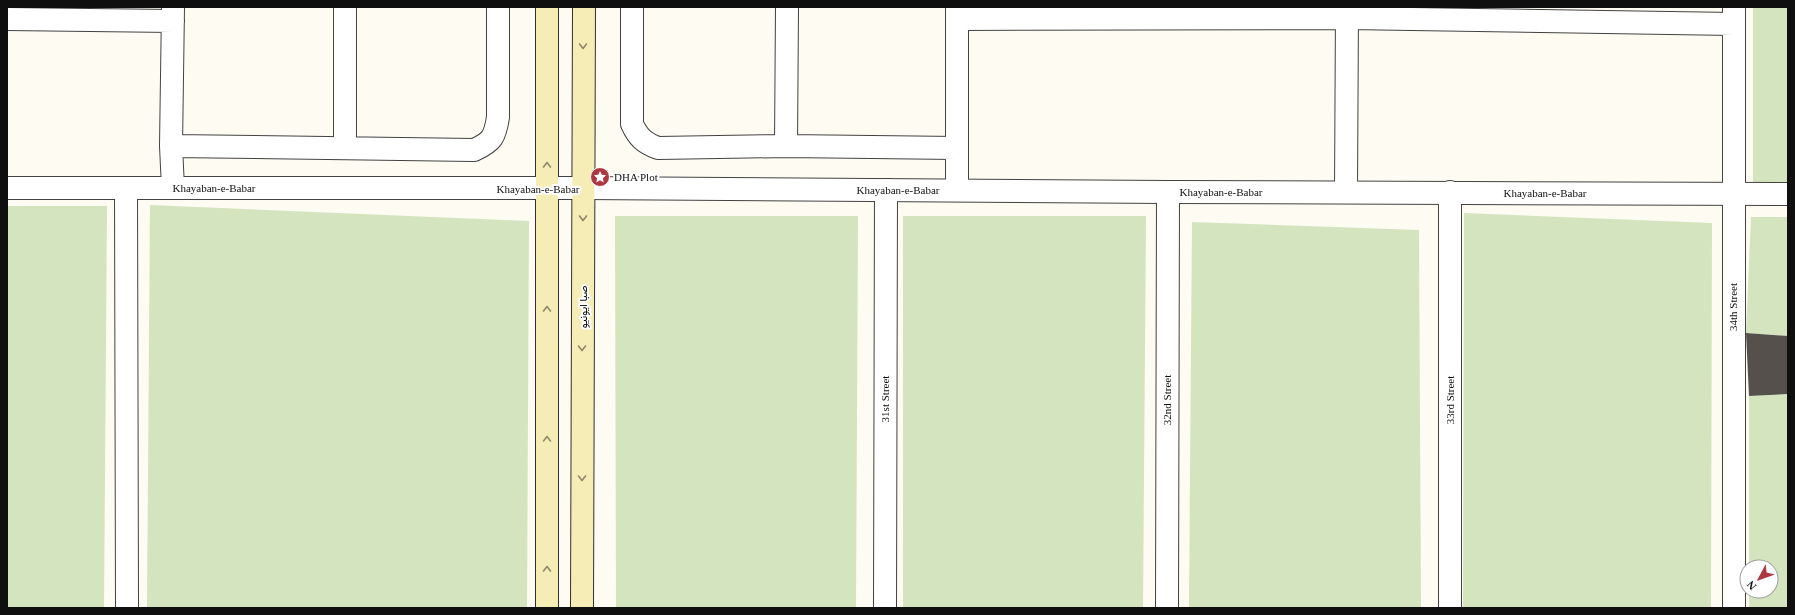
<svg xmlns="http://www.w3.org/2000/svg" width="1795" height="615" font-family="'Times New Roman',Vazirmatn,serif">
  <style>
    .green { fill: #d3e4bf }
    .building { fill: #56504c }
    .lines { fill: none; stroke-linecap: round; stroke-linejoin: round }
    .minor-casing { stroke: #424242; stroke-width: 24 }
    .tertiary-casing { stroke: #424242; stroke-width: 24 }
    .secondary-casing { stroke: #313131; stroke-width: 24 }
    .minor { stroke: #fff; stroke-width: 22 }
    .tertiary { stroke: #fff; stroke-width: 22 }
    .secondary { stroke: #f5ecb6; stroke-width: 22 }
    .oneway { stroke: #8e896b }
    .labels { text-anchor: middle; stroke-width: 4; stroke-linejoin: round; paint-order: stroke }
    .poi-label { font-size: 11px; fill: #0f0f0f; stroke: #fff; text-anchor: start }
    .street-label { font-size: 11px; fill: #0f0f0f; stroke: #fff }
  </style>
  <rect width="100%" height="100%" fill="#fdfbf2"/>
  <path class="green" d="M1753,7h35v175h-35z
    M150,205l379,16 -2,387h-380z
    M7,206h100l-3,402h-97z
    M1464,213l248,10 -1,385h-248z
    M615,216h243l-2,392h-240z
    M903,216h243l-3,392h-240z
    M1751,217h37v119l-42,-3z
    M1192,222l227,8 2,378h-232z
    M1788,394v214h-39v-17h22v-24h-22v-171z"/>
  <path class="building" d="M1746,333l42,3v58l-39,2z"/>
  <g class="lines">
    <g class="minor-casing">
      <path id="minor" d="M173,7l-2,139 2,42
        M632,7v117c6,13 12,19 26,24l128,-2 171,2
        M7,19l166,2
        M957,19l390,-1 387,6
        M171,146l303,4c18,-8 21,-13 24,-33v-110
        M786,146l1,-139
        M345,148v-141
        M126,188l1,420
        M957,190v-183
        M1346,192l1,-185
        M1450,192v416
        M885,608l1,-418
        M1167,608l1,-416
        M1734,608v-601"/>
    </g>
    <g class="tertiary-casing">
      <path id="tertiary" d="M7,188h576l585,4 620,2"/>
    </g>
    <g class="secondary-casing">
      <path id="secondary" d="M547,608v-601
        M582,608l2,-601"/>
    </g>
    <use href="#minor" class="minor"/>
    <use href="#tertiary" class="tertiary"/>
    <use href="#secondary" class="secondary"/>
  </g>
  <defs><path id="oneway-chevron" d="M-2-3.5L2.5 0L-2 3.5" fill="none" stroke-width="1.6" stroke-linecap="round" stroke-linejoin="round"/></defs>
  <g class="oneway">
    <use href="#oneway-chevron" transform="translate(583 46) rotate(90)"/>
    <use href="#oneway-chevron" transform="translate(547 165) rotate(-90)"/>
    <use href="#oneway-chevron" transform="translate(583 218) rotate(90)"/>
    <use href="#oneway-chevron" transform="translate(547 309) rotate(-90)"/>
    <use href="#oneway-chevron" transform="translate(582 348) rotate(90)"/>
    <use href="#oneway-chevron" transform="translate(547 439) rotate(-90)"/>
    <use href="#oneway-chevron" transform="translate(582 478) rotate(90)"/>
    <use href="#oneway-chevron" transform="translate(547 569) rotate(-90)"/>
  </g>
  <defs>
    <g id="sight-disc" transform="scale(1)"><circle r="9.5" fill="#ad3841" stroke="#fff"/><path d="M0-6L1.8-2.2L6-1.7L2.9 1.2L3.7 5.4L0 3.3L-3.7 5.4L-2.9 1.2L-6-1.7L-1.8-2.2Z" fill="#fff"/></g>
  </defs>
  <g fill-rule="evenodd">
    <use href="#sight-disc" x="600" y="177"/>
  </g>
  <g class="labels">
    <g class="poi-label">
      <text x="614" y="181">DHA Plot</text>
    </g>
    <g class="street-label">
      <text x="214" y="192">Khayaban-e-Babar</text>
      <text x="538" y="193">Khayaban-e-Babar</text>
      <text x="898" y="194">Khayaban-e-Babar</text>
      <text x="1221" y="196">Khayaban-e-Babar</text>
      <text x="1545" y="197">Khayaban-e-Babar</text>
      <text transform="translate(583 307) rotate(-90)" y="4">صبا ایونیو</text>
      <text transform="translate(1733 307) rotate(-90)" y="4">34th Street</text>
      <text transform="translate(885 399) rotate(-90)" y="4">31st Street</text>
      <text transform="translate(1167 400) rotate(-90)" y="4">32nd Street</text>
      <text transform="translate(1450 400) rotate(-90)" y="4">33rd Street</text>
    </g>
  </g>
  <rect width="1795" height="615" fill="none" stroke="#0f0f0f" stroke-width="16"/>
  <g transform="translate(1759 579) rotate(229)"><circle r="19" fill="#ffffff" stroke="#9f9f9f"/>
  <path d="M0-3L7 15L0 10L-7 15Z" fill="#ad3841"/>
  <text y="-6" font-size="11" font-weight="bold" text-anchor="middle" fill="#0f0f0f">N</text>
  </g>
</svg>
